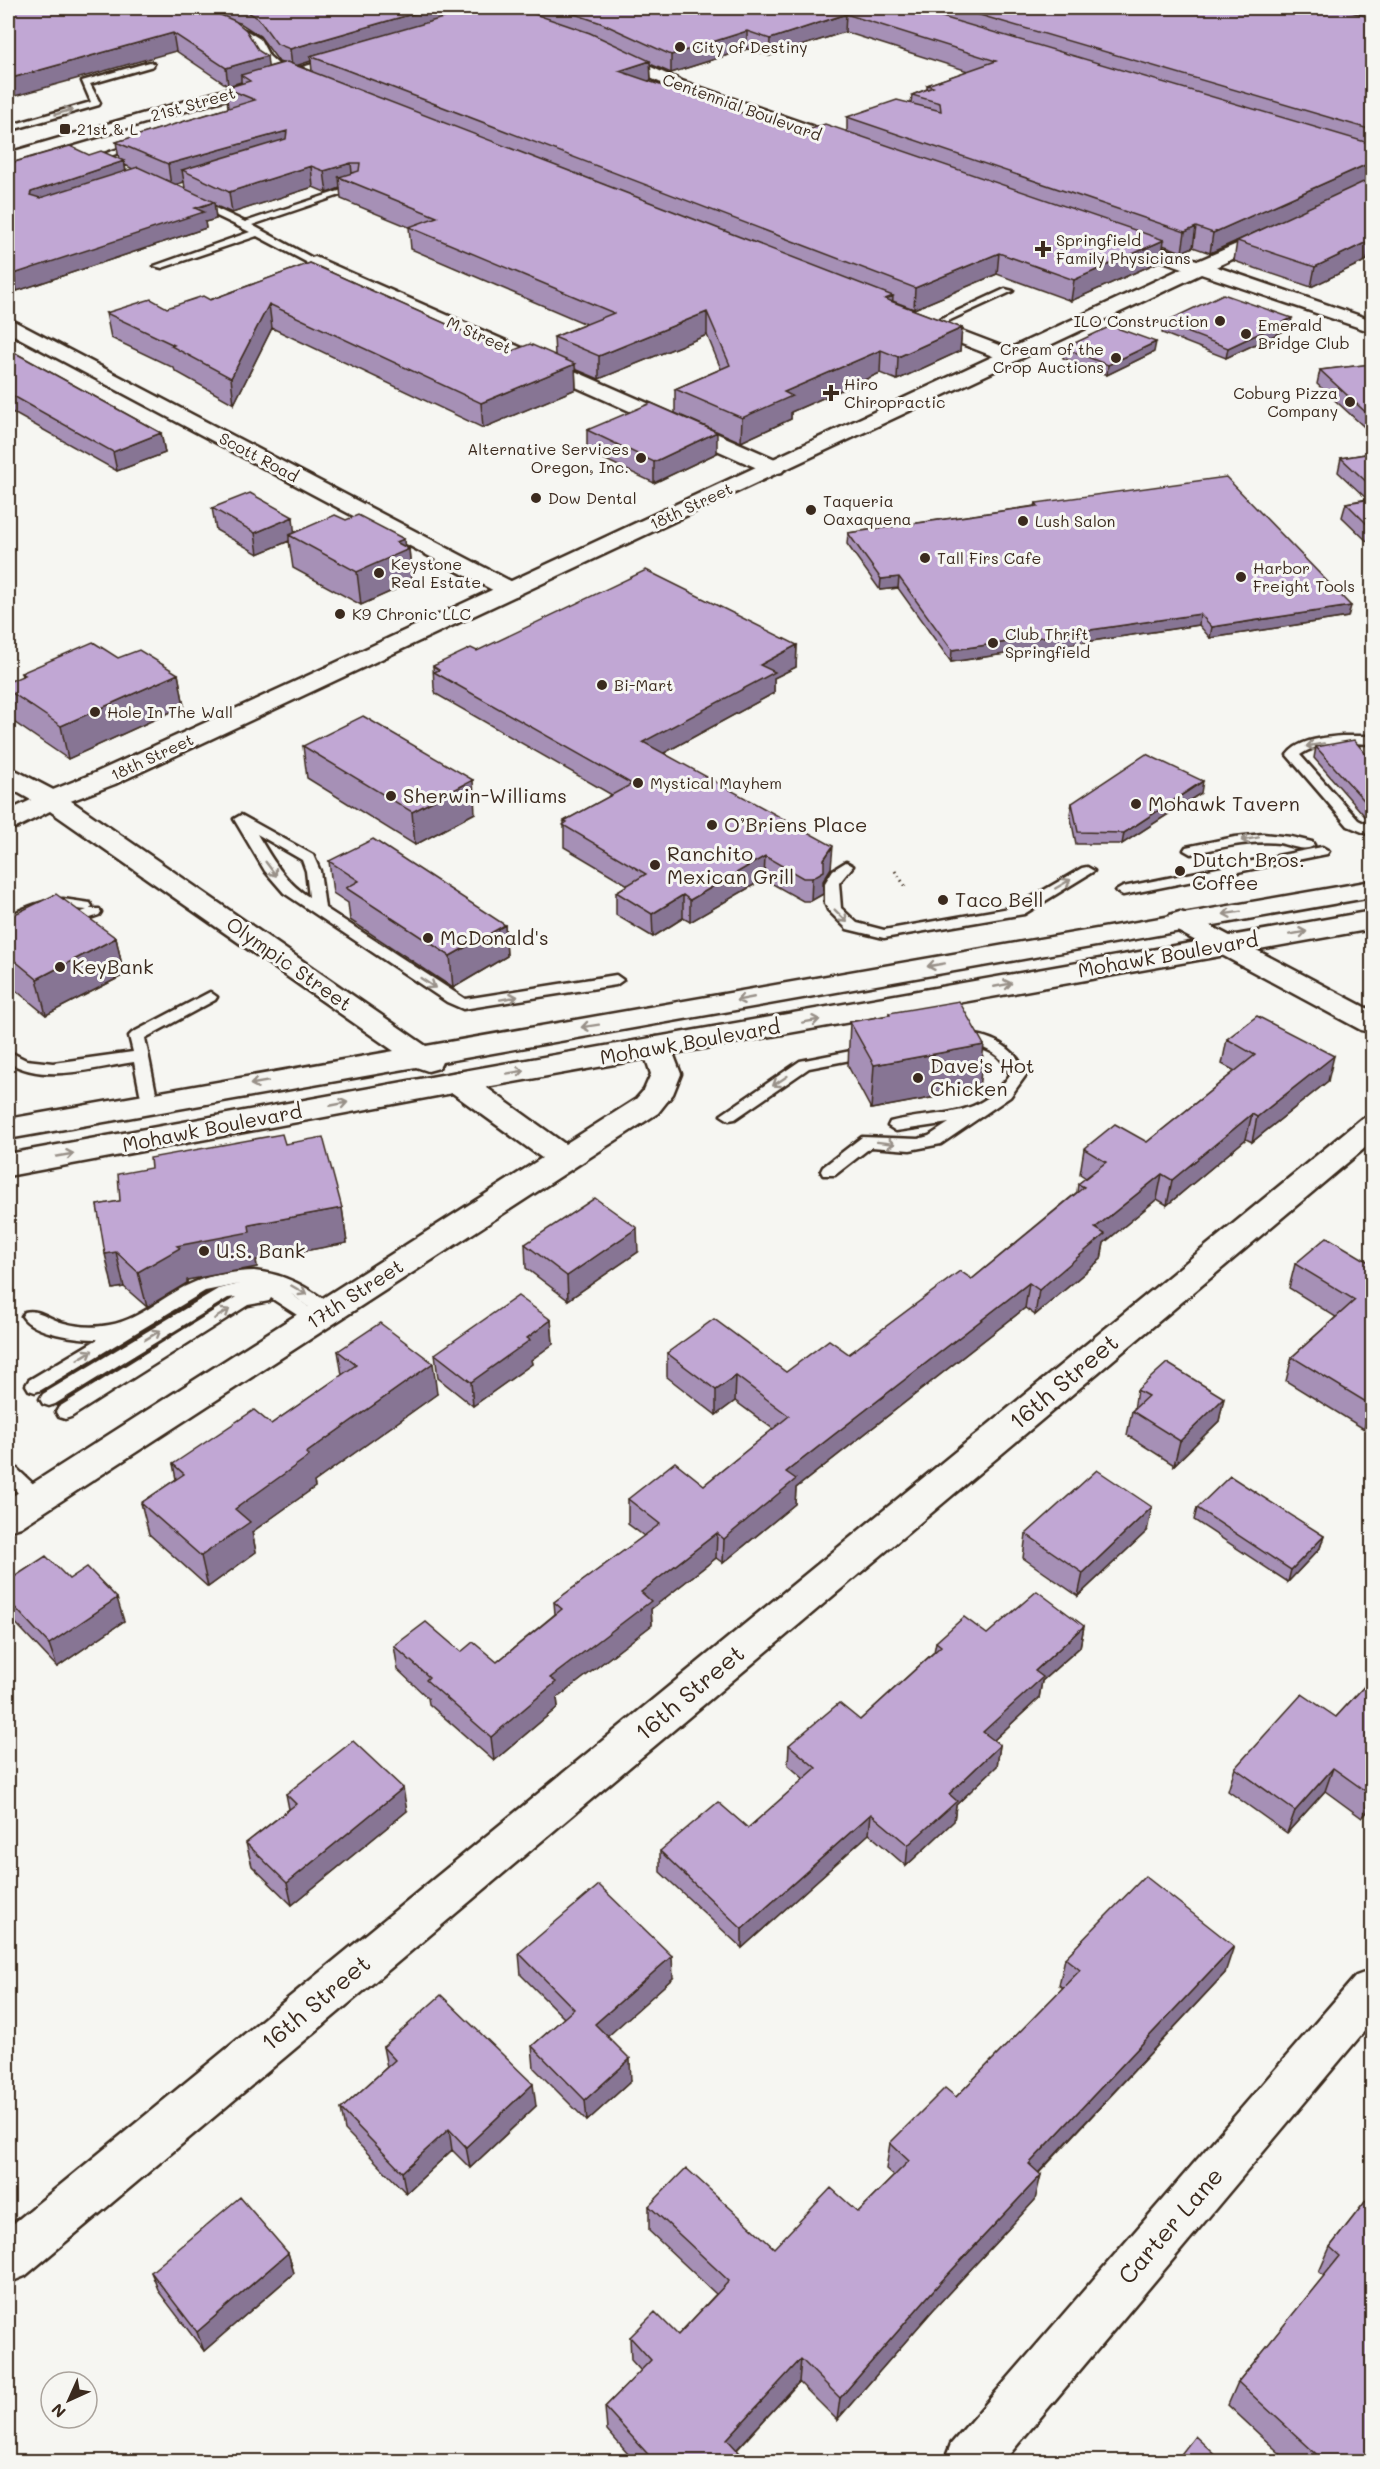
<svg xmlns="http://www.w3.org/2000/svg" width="1380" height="2469" font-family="Mali,sans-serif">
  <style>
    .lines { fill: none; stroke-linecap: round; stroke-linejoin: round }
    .service-casing { stroke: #3b2a1e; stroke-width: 5 }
    .minor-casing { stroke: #3b2a1e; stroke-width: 5 }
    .tertiary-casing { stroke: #3b2a1e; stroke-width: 5 }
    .secondary-casing { stroke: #3b2a1e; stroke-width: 5 }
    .path { stroke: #3b2a1e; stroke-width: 3; stroke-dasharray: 1.5 4; stroke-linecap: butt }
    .service { fill: #f6f6f2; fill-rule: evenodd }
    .minor { fill: #f6f6f2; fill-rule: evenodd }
    .tertiary { fill: #f6f6f2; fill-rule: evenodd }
    .secondary { fill: #f6f6f2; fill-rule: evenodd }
    .wall { fill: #a690b6; stroke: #3b2a1e; stroke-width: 1.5; fill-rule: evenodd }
    .shaded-wall { fill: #877594; stroke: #3b2a1e; stroke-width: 1.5 }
    .building { fill: #c1a7d4; stroke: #3b2a1e; stroke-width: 1.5 }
    .oneway { stroke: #989088 }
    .poi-dot { fill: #3b2a1e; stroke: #f6f6f2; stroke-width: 2 }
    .labels { text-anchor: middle; stroke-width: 6; stroke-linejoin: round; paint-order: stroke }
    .far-poi-label { font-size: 16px; fill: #3b2a1e; stroke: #f6f6f2; text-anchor: start }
    .far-street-label { font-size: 16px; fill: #3b2a1e; stroke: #f6f6f2 }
    .poi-label { font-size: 20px; fill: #3b2a1e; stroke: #f6f6f2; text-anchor: start }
    .street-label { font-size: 20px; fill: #3b2a1e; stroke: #f6f6f2 }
    .near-street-label { font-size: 24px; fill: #3b2a1e; stroke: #f6f6f2 }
  </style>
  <rect width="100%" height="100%" fill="#f6f6f2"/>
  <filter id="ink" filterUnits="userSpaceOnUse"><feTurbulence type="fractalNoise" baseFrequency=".0167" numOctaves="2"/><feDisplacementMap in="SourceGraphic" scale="12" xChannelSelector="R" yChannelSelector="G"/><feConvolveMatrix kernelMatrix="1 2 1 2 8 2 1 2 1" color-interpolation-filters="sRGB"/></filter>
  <g filter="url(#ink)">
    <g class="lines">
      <g class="service-casing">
        <path id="service" d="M150,62l4,2 -1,2 -63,18 10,19 -1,2 -91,26v-5l83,-24 -9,-21z
          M136,143l7,2 -39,13 3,3 -1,2h-6l-8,-5z
          M354,186l7,2 -109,37 66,36v4h-6l-55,-29 -95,32 -8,-2 96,-34 -58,-28v-4h6l47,22z
          M1005,289l8,2 -78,36 -8,-2z
          M1342,736h30v8c-22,-1 -53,-3 -72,11l58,65 14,7v9l-24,-10 -61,-71c12,-16 36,-17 55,-19z
          M241,815l72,40 7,16 5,37 140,91 151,-24 7,5 -7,5 -153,24 -16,-7 -163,-109 -19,-22 -31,-52zM257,834l45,26 4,11 3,26c-25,-16 -37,-38 -52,-63z
          M1263,834l28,3 21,5 2,3c-8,8 -25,0 -35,-2 -30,-3 -59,5 -88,11l-7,-4 2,-3 49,-10z
          M1322,847l7,4 -2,3 -204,41 -7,-4 7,-4z
          M846,862l7,4 -14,17 2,25 16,15 27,7 131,-23 67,-39 5,-1 7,4 -70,43 -140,24 -37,-9 -19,-19 -3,-7v-20l8,-13z
          M63,899l27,4 2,3 -2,3h9l2,3 -2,3 -35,12 -5,-1 -2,-3 2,-3 28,-10 -24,-2 -16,1 -39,16v-9c18,-9 35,-16 55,-17z
          M210,992l7,5 -2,3 -70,38 13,65 -3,4h-10l-3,-4 -8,-41c-40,6 -89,22 -126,0v-11l18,9 27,3 80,-11 -4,-16 3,-3z
          M961,1033c29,2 55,13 65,42l-16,22 -69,47 -31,6 -39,-3 -36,28h-12l-2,-4 2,-4 39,-30 56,2 11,-3 20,-13 -53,8 -8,-5 2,-4c50,-13 86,0 120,-47 -9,-27 -31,-28 -54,-34l-3,-3 3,-3z
          M871,1047l8,5 -3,3 -67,13 -74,51 -6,1 -8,-5 79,-54z
          M254,1271c32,3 55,17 80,36l3,4 -3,4c-14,5 -32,-14 -44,-22l30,23 3,4 -3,4 -6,2 -43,-28 -2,3 -21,4 -177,112 -6,2 -6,-2 -3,-5 3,-5 177,-110 -8,1 -173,106 -6,2 -6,-2 -3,-5 3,-5 175,-105 22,-5 -35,7 -164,99 -6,2 -6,-2 -3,-5 3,-5 69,-41c-19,0 -65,-5 -76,-23l3,-4c13,-4 26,8 39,11 14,4 30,5 45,2 34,-6 55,-31 86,-43 18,-8 40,-10 59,-11z
          M8,1464l6,2 30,28 2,5 -2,5c-15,5 -27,-13 -36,-22z"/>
      </g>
      <g class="minor-casing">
        <path id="minor" d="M165,8h20l62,23 13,8 9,17 9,8 41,16 2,3 -8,5 -47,-18 -10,-9 -8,-16 -11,-8 -70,-26z
          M1276,227l6,1 3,4 -3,4 -75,35h-14l-2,-4 2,-4z
          M315,257l467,205 3,5 -3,5 -8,2 -8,-2 -458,-205 -2,-4 2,-4z
          M920,315l97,37 3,4 -3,4h-14l-90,-35 -3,-4 3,-4z
          M8,318l510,267 4,5 -4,5 -8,2 -8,-2 -494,-263z
          M1180,912l10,3 182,96v21l-11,-2 -191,-103 -4,-6 4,-6z
          M657,1037l11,3 13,34 -8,20 -15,19 -637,414 -13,4v-32l534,-341 -95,-69 -4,-7 4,-7 11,-3 11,3 96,69 71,-45 8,-9 7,-16 -9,-27 4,-7z
          M1372,1116v26l-1347,1134 -17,7v-55l1353,-1109z
          M1372,1970v52l-369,440h-59l7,-18 405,-468z"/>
      </g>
      <g class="tertiary-casing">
        <path id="tertiary" d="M611,49l71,32 173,60 2,4 -2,4h-12l-173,-62 -65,-30 -2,-3 2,-3z
          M354,52l8,5 -2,3 -352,103v-10z
          M1121,234l251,86v12l-171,-58 -1086,510 -63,24 -9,-2 -4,-6 4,-6 54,-22 221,-101 865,-403 -69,-24 -2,-4 2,-4z"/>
      </g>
      <g class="secondary-casing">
        <path id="secondary" d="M8,769l9,2 44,23 365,252 946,-165v16l-930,165 -3,6 -11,3 -12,-4 -408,72v-20l386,-68 -344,-240 -32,16 -10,2v-18l23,-11 -23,-13z
          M1372,911v18l-914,163 -450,84v-22l450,-82z"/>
      </g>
      <path class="path" d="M895,871l11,16"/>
      <use href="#service" class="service"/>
      <use href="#minor" class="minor"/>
      <use href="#tertiary" class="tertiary"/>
      <use href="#secondary" class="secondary"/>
    </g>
    <path class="wall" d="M8,8h509l4,1v-1h851v254l-5,-2 -56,27 -77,-26 3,-20 4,-2 -31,14 -17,-6 -11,5 -19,-7 -2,16 -90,40 -74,-27 -83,35 -21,-8v1l69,26 -2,23 -63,29 -17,-7 -89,39v7l-50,23 -66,-29v-24l46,-20 -14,-34 -108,44 -24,-10 1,20 -93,39 -211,-100 -38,76 -59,-33 -1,-3 -63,-30 -5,-25 61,-5 43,-8 100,-37 199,89 46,3 -1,-18 32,-13 -175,-75 -2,-22 -68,-28 -1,-11 -13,5 -14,-6 -81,26 -18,-8 2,14 -11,3 1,6 -189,63 -9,-5v-122l81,-9 30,4 -3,-17 112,-34 -2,-20 16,-4 -1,-2 -13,4 -52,-35zM236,22l4,1 20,13 19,26 3,1 -14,4zM845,32l123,39 -41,14v4l-15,6 -1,8 -64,14v14l-47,2 -152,-52 3,-1 -1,-16 21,9 76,-24 22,7zM311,61l1,10 -15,-6zM125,165l8,4 -7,2zM184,182l1,6 -9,-4z
      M1163,323l127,5 -64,30 -64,-25z
      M1064,348l90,4 -47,23 -44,-17z
      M8,349l153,84 4,20 -48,18 -109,-61z
      M1372,364v70l-55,-50 3,-14z
      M587,430l130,23 -63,30 -67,-32z
      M1372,453v93l-30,-29 4,-14 21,-4 -29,-27 3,-14z
      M1036,503l312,114 -138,21 -11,-13 -248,37 -53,-74 -18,2 -33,-46 1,-11 187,-27z
      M212,508l83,24 51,-12 63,29 3,33 -51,23 -68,-37 -4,-27 -31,13 -42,-24z
      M797,645l-1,22 -22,11v15l-110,60 167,115 -8,13v13l-12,7h-8l-39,-22 -74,43 -7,-4 -30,19 -37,-22v-23l12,-7 -64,-38v-26l48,-26 -176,-101 -2,-6 -1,-22 44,-15z
      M118,658l60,16 6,32 -116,53 -60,-41v-28l14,-14 -1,-3z
      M303,746l172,67 -60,32 -108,-67z
      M1316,747l56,14v61h-2l-56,-64z
      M1201,793l-79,51h-46l-6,-30 2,-11z
      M329,861l176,64 2,31 -54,32 -103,-68 -2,-17 -15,-10z
      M8,916l108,22 8,37 -78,40 -38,-31z
      M889,1013l90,76 -108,20 -23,-43 2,-44 39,-7z
      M1227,1039l101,42 -76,61 -6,-3 -79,66 -10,-6 -53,44 -3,16 -66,56 -10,-7 -229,180 -1,16 -72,59 -7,-5 -65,51 1,16 -95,73 1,9 -64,54 -65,-57 -1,-6 -30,-28 -4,-24 67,6 36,10 58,-48 -1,-12 90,-66 -16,-12v-25l76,-14 69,-56 -38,-28 -19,14 -49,-38v-24l119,19 63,-18 123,-75 105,-87 1,-8 8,-6 -6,-4 4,-25 63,-7 88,-71 -13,-7z
      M285,1144l57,64 5,35 -91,17 1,7 -70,13v3l-40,24 -23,-20 -11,2 -16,-84 23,-4z
      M525,1244l113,8 -70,48 -42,-32z
      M1295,1264h77v157l-8,8 -78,-48 6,-24 44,-40 -47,-29z
      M551,1320l2,24 -22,16 1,4 -59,42 -35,-28 -3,-24z
      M338,1351l99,43 -123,88 1,5 -63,45 4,20 -48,35 -59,-53 -8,-31 35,-24 -3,-15 98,-40 71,-49z
      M1137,1390l87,8 -5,23 -45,44 -47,-30 5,-24 2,-1z
      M1197,1508l127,28 -4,12 -32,34 -94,-62z
      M1147,1531l-69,65 -55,-38 3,-24z
      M69,1579l55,42 -67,46 -49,-52v-34z
      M1084,1626l-4,21 -38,34 -3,17 -45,42 6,5 -3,21 -41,39 -2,16 -48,45 -37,-32 -127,114 -82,-76v-21l88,-23 56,-49 -16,-14 1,-20 71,-25 74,-68 2,-10 51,-8z
      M1372,1678v128l-10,12 -37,-27 -38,42 -59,-42 7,-23 101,-51z
      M286,1794l121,17 -115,94 -40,-39 -6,-23 43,-34z
      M519,1953l154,25 -66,58 24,45 -44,40 -53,-53 -2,-22 32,-28 -43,-43z
      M1065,1958l160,15 -186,200 -4,27 -102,110 -96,110 -38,-38 -62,68 11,12h-113l-28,-32 -2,-23 36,-36 -10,-11 -1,-23 48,-2 38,-41 -67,-63v-25l125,42 84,-36 36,-36 -8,-7 4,-26 66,-46 107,-109 -4,-3z
      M383,2047l153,59 -66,62 -18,-18 -46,43 -61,-63 -4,-21 46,-42z
      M1372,2193v269h-83l-61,-57 10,-23 86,-106 -5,-4 11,-25z
      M288,2253l6,20 -90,78 -45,-59 -8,-20z"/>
    <path class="shaded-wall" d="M433,8h49l-172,48 1,5 -19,6 -2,-18z
      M846,14l-1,18 -76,24 1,-17z
      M747,31v18l-76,24v-18z
      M173,33l3,18 -168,47v-19z
      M267,56l2,18 -28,1v7l-13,4 -2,-18z
      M650,61l1,19 -31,10 -1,-19z
      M287,131l2,21 -107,18 2,12 -13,4 -3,-22z
      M124,161l3,17 -93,31 -4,-14 1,-3z
      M1372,162v18l-162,73 3,-20z
      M351,163l2,20 -14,-6 1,11 -13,5 -3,-22z
      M311,166l2,21 -81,26 -3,-21z
      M214,202l2,17 -11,3 1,6 -189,63 -3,-17z
      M1196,227l-3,20 -11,5 3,-20z
      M1164,240l-3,21 -90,40 3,-21z
      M1371,240l-4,20 -56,27 4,-20z
      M999,253l-2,21 -83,35 1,-21z
      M893,296l-1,23 -7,-20z
      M269,304l3,24 -38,76 -3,-26z
      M707,312v23l-108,44v-23z
      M1292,318l-2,10 -64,30 2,-10z
      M962,328l-2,23 -63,29 1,-23z
      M1156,342l-2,10 -47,23 1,-10z
      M881,350l-1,23 -89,39v7l-50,23 1,-24 42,-26z
      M575,364l1,25 -93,39 -2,-25z
      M717,432v21l-63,30v-21z
      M161,433l4,20 -48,18 -4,-19z
      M293,517l2,21 -6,-3v6l-31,13 -3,-21z
      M404,539l1,12 4,-2 3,33 -51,23 -4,-33 39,-30z
      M899,577l-1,11 -18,2 1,-11z
      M1351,606l-3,11 -138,21 2,-11z
      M1200,614l-1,11 -248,37 1,-12z
      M797,645l-1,22 -22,11v15l-130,71 -1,-22 117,-77z
      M178,674l6,32 -116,53 -7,-33z
      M473,780l2,33 -60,32 -3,-33z
      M1203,781l-2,12 -79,51 2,-11z
      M833,846l-2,22 -8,13v13l-12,7 1,-23z
      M765,856l-1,23 -74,43v-22z
      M683,895v23l-30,19 -1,-23z
      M505,925l2,31 -54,32 -3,-32z
      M116,938l8,37 -78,40 -9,-36z
      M984,1045l-5,44 -108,20 3,-44z
      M1334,1056l-6,25 -76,61 5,-25z
      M1252,1114l-6,25 -79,66 5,-25z
      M1162,1174l-5,25 -53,44 -3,16 -66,56 4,-25 56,-62z
      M342,1208l5,35 -91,17 1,7 -70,13v3l-40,24 -9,-35 39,-26 72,-21z
      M637,1228l1,24 -70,48 -1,-24z
      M116,1252l8,35 -11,2 -8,-35z
      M1029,1283l-4,25 -229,180 -1,16 -72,59 1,-24 62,-67z
      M551,1320l2,24 -22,16 1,4 -59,42 -2,-24 56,-44z
      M433,1363l4,31 -123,88 1,5 -63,45 4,20 -48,35 -7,-31 34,-47 71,-56z
      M736,1376l-1,25 -19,14v-25z
      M1224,1398l-5,23 -45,44 6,-24z
      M1372,1404v17l-8,8 7,-24z
      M1152,1507l-5,24 -69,65 5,-23z
      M717,1533l-1,25 -65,51 1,16 -95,73 1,9 -64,54 -3,-24 59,-59 91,-86z
      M1324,1536l-4,12 -32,34 3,-12z
      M117,1598l7,23 -67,46 -8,-23z
      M1084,1626l-4,21 -38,34 -3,17 -59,55 3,-21 52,-61z
      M1000,1745l-3,21 -41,39 -2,16 -48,45 2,-21 41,-51z
      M1333,1768l-8,23 -38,42 8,-22z
      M403,1788l4,23 -115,94 -5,-22z
      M1372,1793v13l-10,12 9,-23z
      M871,1814l-2,20 -127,114v-19z
      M1234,1946l-9,27 -202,216 6,-25z
      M672,1956l1,22 -76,68 -2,-22z
      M630,2059l1,22 -44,40 -2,-21z
      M533,2084l3,22 -66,62 -4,-21z
      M449,2129l3,21 -46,43 -4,-21z
      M1041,2175l-6,25 -102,110 -96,110 3,-22 97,-112z
      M288,2253l6,20 -90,78 -7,-19z
      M801,2359l-2,23 -73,79 1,-22z"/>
    <path class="building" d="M8,8h196l31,13 11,9 13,21 8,5 -41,12 -53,-35 -165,46z
      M241,8h192l-143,41 -13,-5 -19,-26z
      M478,8h39l73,25 60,28 -31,10 181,62 25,-9 339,116 -90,40 -75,-27 -84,35 -605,-232z
      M557,8h355l460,136v18l-159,71 -17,-6 -11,5 -338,-115 50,-17 44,11 -1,-8 -28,-8 21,-8 -6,-2 69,-24 -150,-47 -76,25 -23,-8 -76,24 -70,-32z
      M956,8h382l34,10v112z
      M287,62l606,234 -8,3 77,29 -64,29 -17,-7 -97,42 8,4 -50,22 -67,-29 55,-24 -23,-53 -108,44 -45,-19 60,-24 -205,-86 28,-10 -98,-40 20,-6 1,-8h-9l-27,8 -13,-5 -82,26 -47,-22 104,-31 1,-8 -119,33 -52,-22 139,-42 -29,-12 24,-7 -9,-6z
      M70,146l19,9 12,-4 23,10 -93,31 -1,3 10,3 98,-31 76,35 -19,6 9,4 -190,62 -6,-4v-106z
      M1372,178v63l-1,-1 -56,27 -78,-26z
      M310,263l199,89 21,-8 45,20 -94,39 -212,-99 -38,74 -60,-32 3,-1 -68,-32 45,-14 16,9 36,-12 7,4z
      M1223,294l69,24 -64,30 -65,-25z
      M1111,326l45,16 -48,23 -44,-17z
      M8,349l153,84 -48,19 -105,-59z
      M1372,364v54l-52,-48z
      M651,403l66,29 -63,30 -67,-32z
      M1372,453v34l-31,-29z
      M1226,477l125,129 -139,21 -12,-13 -248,36 -53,-73 -18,2 -33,-46 190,-27 -2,-3z
      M250,493l43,24 -38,16 -43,-25z
      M1372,499v30l-26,-26z
      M335,515l11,5 12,-5 46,24 -8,3 13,7 -52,23 -68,-37z
      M646,570l151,75 -37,20 15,7 -132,70 190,104 -9,13v12l-12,7h-9l-38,-22 -75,44 -7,-5 -31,19 -36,-22 30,-18 -83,-49 4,-3 -3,-1 68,-37 -198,-112 5,-2 -6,-4 38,-18 6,3z
      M93,642l25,16 21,-8 39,24 -117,52 -53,-36v-8l17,-7 -4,-2z
      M363,716l110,64 -61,32 -109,-66z
      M1354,740l18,21v48l-56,-62z
      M1146,754l57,27 -79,52 -46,-1 -6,-29z
      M373,839l132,86 -55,31 -104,-68 13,-7 -30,-20z
      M56,894l60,44 -79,41 -29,-24v-39l7,-2z
      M959,1001l25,44 -110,20 -24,-43 40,-7 -1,-2z
      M1257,1016l77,40 -77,61 -5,-3 -80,66 -10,-6 -67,54 10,6 -66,56 -10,-7 -243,189 10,7 -72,60 -7,-6 -76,59 10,9 -101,77 6,4 -65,55 -65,-57 3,-3 -35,-31 32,-24 35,30 12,-10 24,20 65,-53 -8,-7 106,-78 -32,-25 47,-37 29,23 85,-69 -53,-40 -20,14 -49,-37 47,-34 72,53 43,-32 20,14 111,-83 12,8 112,-92 -6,-3 28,-22 -22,-13 31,-25 32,18 108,-87 -28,-16z
      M282,1134l3,10 38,-7 19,71 -93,17 1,7 -73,14 3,2 -42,24 -22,-20 -11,2 -8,-49 23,-4 -2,-27 33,-6 -1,-10z
      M595,1198l42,30 -70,48 -42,-32z
      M1327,1237l45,27v140l-1,1 -79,-48 63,-57 -60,-36z
      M518,1296l33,24 -24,18 3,2 -59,42 -36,-28z
      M380,1323l53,40 -127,90 3,3 -74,53 15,13 -49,34 -60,-53 43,-29 -11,-10 81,-54 17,14 85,-59 -18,-14z
      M1167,1363l57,35 -44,43 -48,-30 16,-15 -11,-6z
      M1097,1470l55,37 -69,66 -57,-39z
      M1230,1476l94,60 -33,34 -94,-62z
      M46,1556l23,23 18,-12 30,31 -68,46 -41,-44v-19z
      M1037,1591l47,35 -49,45 8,6 -60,55 17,13 -51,49 8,7 -49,44 -37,-31 -129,115 -82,-78 58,-49 30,26 68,-60 -27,-23 50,-42 21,17 81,-74 -5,-4 28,-25 23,17z
      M1372,1678v115l-1,2 -38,-27 -38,43 -60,-43 67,-74 34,23z
      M353,1741l50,47 -116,95 -41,-40 50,-39 -10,-10z
      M1145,1876l89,70 -205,218 12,11 -104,111 -97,112 -39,-39 -74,80 21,23h-93l-50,-55 46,-47 -21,-23 25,-25 23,23 51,-54 -80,-75 37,-38 88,80 57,-60 27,24 51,-51 -19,-18 55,-55 11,9 124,-127 -15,-12z
      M599,1885l73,71 -77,68 35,35 -45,41 -53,-54 42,-37 -55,-56z
      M441,1995l92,89 -67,63 -17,-18 -47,43 -61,-63 54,-49 -12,-13z
      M1372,2193v200l-1,2 1,1v65l-47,1 -87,-80 102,-126 -10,-9z
      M240,2197l48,56 -91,79 -46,-60z
      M1195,2436l28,26h-48z"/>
    <defs><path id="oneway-shaft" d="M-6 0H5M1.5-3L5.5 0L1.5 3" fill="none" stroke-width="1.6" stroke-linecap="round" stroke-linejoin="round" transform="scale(1.5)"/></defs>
    <g class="oneway">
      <use href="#oneway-shaft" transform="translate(64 112) rotate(-16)"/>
      <use href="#oneway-shaft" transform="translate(1315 745) rotate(170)"/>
      <use href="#oneway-shaft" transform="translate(1250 839) rotate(170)"/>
      <use href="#oneway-shaft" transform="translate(271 869) rotate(53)"/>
      <use href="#oneway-shaft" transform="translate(1063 884) rotate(-30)"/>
      <use href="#oneway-shaft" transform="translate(1232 913) rotate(171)"/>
      <use href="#oneway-shaft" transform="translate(841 916) rotate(45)"/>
      <use href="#oneway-shaft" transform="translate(1298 933) rotate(-10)"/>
      <use href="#oneway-shaft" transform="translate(936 965) rotate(170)"/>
      <use href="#oneway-shaft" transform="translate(428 983) rotate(34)"/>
      <use href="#oneway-shaft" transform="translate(1003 985) rotate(-11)"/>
      <use href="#oneway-shaft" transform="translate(509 998) rotate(-10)"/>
      <use href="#oneway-shaft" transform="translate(745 999) rotate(169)"/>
      <use href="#oneway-shaft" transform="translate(811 1021) rotate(-10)"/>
      <use href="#oneway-shaft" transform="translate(590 1026) rotate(171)"/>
      <use href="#oneway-shaft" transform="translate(516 1072) rotate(-10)"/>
      <use href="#oneway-shaft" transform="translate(780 1081) rotate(146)"/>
      <use href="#oneway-shaft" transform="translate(259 1083) rotate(170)"/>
      <use href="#oneway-shaft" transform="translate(339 1104) rotate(-11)"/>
      <use href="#oneway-shaft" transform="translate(886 1143) rotate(7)"/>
      <use href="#oneway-shaft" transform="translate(65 1155) rotate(-10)"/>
      <use href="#oneway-shaft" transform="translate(299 1290) rotate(30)"/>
      <use href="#oneway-shaft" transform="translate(222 1314) rotate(-32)"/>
      <use href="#oneway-shaft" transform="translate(153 1335) rotate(-31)"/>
      <use href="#oneway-shaft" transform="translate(85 1355) rotate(-31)"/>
    </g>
  </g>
  <g class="poi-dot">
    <circle cx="680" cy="47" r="6"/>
    <rect x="59" y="123" width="12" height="12" rx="3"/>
    <path d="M1040 240h6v6h6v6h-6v6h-6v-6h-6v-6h6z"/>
    <circle cx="1220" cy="321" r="6"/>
    <circle cx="1246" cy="334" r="6"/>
    <circle cx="1116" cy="358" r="6"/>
    <path d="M828 384h6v6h6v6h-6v6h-6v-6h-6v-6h6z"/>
    <circle cx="1350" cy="402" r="6"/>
    <circle cx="641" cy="458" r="6"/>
    <circle cx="536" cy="498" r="6"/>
    <circle cx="811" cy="510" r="6"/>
    <circle cx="1023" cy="521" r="6"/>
    <circle cx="925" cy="558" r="6"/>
    <circle cx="379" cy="573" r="6"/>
    <circle cx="1241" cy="577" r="6"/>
    <circle cx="340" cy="614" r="6"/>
    <circle cx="993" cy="643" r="6"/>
    <circle cx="602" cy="685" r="6"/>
    <circle cx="95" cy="712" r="6"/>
    <circle cx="638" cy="783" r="6"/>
    <circle cx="391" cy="796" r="6"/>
    <circle cx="1136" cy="804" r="6"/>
    <circle cx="712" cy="825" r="6"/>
    <circle cx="655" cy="865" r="6"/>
    <circle cx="1180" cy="871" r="6"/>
    <circle cx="943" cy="900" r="6"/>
    <circle cx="428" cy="938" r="6"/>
    <circle cx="60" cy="967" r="6"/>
    <circle cx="918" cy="1078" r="6"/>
    <circle cx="204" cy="1251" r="6"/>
  </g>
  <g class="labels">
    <g class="far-poi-label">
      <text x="692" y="53">City of Destiny</text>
      <text x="77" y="135">21st &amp; L</text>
      <text x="1056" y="246">Springfield<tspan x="1056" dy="18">Family Physicians</tspan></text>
      <text x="1208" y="327" text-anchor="end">ILO Construction</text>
      <text x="1258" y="331">Emerald<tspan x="1258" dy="18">Bridge Club</tspan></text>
      <text x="1104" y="355" text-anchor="end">Cream of the<tspan x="1104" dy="18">Crop Auctions</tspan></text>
      <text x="844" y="390">Hiro<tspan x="844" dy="18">Chiropractic</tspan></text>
      <text x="1338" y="399" text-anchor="end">Coburg Pizza<tspan x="1338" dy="18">Company</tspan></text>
      <text x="629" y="455" text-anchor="end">Alternative Services<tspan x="629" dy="18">Oregon, Inc.</tspan></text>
      <text x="548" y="504">Dow Dental</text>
      <text x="823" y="507">Taqueria<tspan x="823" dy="18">Oaxaquena</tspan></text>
      <text x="1035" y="527">Lush Salon</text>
      <text x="937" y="564">Tall Firs Cafe</text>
      <text x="391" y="570">Keystone<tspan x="391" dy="18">Real Estate</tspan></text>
      <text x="1253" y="574">Harbor<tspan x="1253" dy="18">Freight Tools</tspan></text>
      <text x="352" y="620">K9 Chronic LLC</text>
      <text x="1005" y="640">Club Thrift<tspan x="1005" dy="18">Springfield</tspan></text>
      <text x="614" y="691">Bi-Mart</text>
      <text x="107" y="718">Hole In The Wall</text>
      <text x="650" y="789">Mystical Mayhem</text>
    </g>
    <g class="far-street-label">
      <text transform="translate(193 104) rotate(-16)" y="6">21st Street</text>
      <text transform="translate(742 107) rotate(20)" y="6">Centennial Boulevard</text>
      <text transform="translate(479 335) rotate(24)" y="6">M Street</text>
      <text transform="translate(259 457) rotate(28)" y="6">Scott Road</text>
      <text transform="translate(691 506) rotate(-25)" y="6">18th Street</text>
      <text transform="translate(152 757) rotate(-25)" y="6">18th Street</text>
    </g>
    <g class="poi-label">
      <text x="403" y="803">Sherwin-Williams</text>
      <text x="1148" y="811">Mohawk Tavern</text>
      <text x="724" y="832">O’Briens Place</text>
      <text x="667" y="861">Ranchito<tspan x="667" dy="23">Mexican Grill</tspan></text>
      <text x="1192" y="867">Dutch Bros.<tspan x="1192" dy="23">Coffee</tspan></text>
      <text x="955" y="907">Taco Bell</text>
      <text x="440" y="945">McDonald's</text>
      <text x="72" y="974">KeyBank</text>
      <text x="930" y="1073">Dave's Hot<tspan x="930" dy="23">Chicken</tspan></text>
      <text x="216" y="1258">U.S. Bank</text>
    </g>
    <g class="street-label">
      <text transform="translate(1168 955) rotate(-10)" y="7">Mohawk Boulevard</text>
      <text transform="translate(289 964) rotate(35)" y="7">Olympic Street</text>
      <text transform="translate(690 1042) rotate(-10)" y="7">Mohawk Boulevard</text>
      <text transform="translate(212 1128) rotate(-11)" y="7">Mohawk Boulevard</text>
      <text transform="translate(355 1294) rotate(-33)" y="7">17th Street</text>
    </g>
    <g class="near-street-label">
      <text transform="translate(1064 1382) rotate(-40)" y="8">16th Street</text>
      <text transform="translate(690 1693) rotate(-40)" y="8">16th Street</text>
      <text transform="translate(316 2003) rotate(-40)" y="8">16th Street</text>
      <text transform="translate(1171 2226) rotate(-49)" y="8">Carter Lane</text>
    </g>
  </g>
  <rect width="1380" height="2469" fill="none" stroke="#f6f6f2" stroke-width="30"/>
  <rect x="15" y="15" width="1350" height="2439" fill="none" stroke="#3b2a1e" stroke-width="2" filter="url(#ink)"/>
  <g transform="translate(69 2400) rotate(225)"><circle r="28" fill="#f6f6f2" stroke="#aba49d" stroke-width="1.5"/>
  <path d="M0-4.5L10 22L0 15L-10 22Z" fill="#3b2a1e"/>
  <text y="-9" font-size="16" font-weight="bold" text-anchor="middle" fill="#3b2a1e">N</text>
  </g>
</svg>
